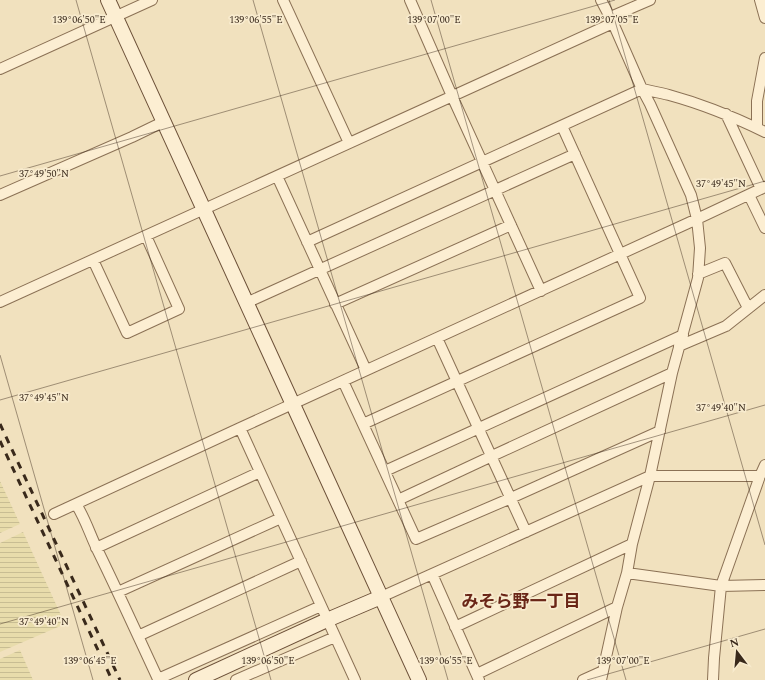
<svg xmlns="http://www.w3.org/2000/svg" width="765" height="680" font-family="Spectral,'Noto Sans JP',serif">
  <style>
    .farmland { fill: url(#farmland-rules) }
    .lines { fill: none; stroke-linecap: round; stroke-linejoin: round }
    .street-casing { stroke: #8b7155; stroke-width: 12 }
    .secondary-casing { stroke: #6d5139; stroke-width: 16 }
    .street { stroke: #fceed2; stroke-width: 10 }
    .secondary { stroke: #fceed2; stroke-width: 14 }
    .rail { stroke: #39291b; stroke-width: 3; stroke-dasharray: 7 7; stroke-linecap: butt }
    .ticks { fill: none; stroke: #39291b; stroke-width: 1; stroke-opacity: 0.45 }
    .labels { text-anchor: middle; stroke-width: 3.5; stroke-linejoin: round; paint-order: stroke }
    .neighbourhood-label { font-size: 17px; font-weight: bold; fill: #6a2617; stroke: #f8ebce }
    .ticks-label { font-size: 10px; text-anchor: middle; fill: #39291b; stroke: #f8ebce; stroke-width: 3.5; stroke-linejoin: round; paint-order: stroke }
  </style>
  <defs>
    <pattern id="farmland-rules" width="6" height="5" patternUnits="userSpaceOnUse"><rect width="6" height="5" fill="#e8dcab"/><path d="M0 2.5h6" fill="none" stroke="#c8bd93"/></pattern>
  </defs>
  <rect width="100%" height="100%" fill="#f1e1be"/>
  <path class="farmland" d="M0,481l20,43 -20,9z
    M23,532l42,92 -65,28v-109z
    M20,650l13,30h-33v-21z"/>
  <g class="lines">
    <g class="street-casing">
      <path id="street" d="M283,0l66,143
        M410,0l42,96 89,195
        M760,0l5,18
        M0,69l152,-69
        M726,114l35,75
        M757,128v-27l8,-43
        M277,176l89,194
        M0,195l132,-58 31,-15
        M749,195l16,33
        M307,242l335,-153c9,2 19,4 27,6 33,9 65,22 96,37
        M93,260l34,73 52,-24 -33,-73
        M698,274l27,-11 23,45
        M0,302l613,-279 2,-8 35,-15
        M246,303l329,-149
        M335,304l176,-79
        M437,338l89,194
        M679,346l47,-20 39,-31
        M343,381l73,158 95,-41 149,-67
        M363,424l277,-126 -78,-172
        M240,428l115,252
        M385,471l298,-136
        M398,500l94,-44 180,-83
        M76,504c10,16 14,31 22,47 21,43 40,85 60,128l163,-73
        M54,514l186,-86 457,-209 68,-32
        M96,548l164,-76
        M627,573l94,13 44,-1
        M432,574l47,106
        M118,592l163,-74
        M381,597l269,-121h110
        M455,627l177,-83
        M138,636l163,-75
        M477,674l140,-67
        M236,680l99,-43
        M583,680l20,-9
        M601,680l16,-73 10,-34 5,-29 18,-68 22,-103 26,-95 2,-30 -3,-29 -6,-24 -41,-91 -8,-15 -29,-66 -12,-23
        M713,680l1,-22 7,-72 39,-110 5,-11"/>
    </g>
    <g class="secondary-casing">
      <path id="secondary" d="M108,0l311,680
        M196,680l131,-60 54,-23"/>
    </g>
    <use href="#street" class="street"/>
    <use href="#secondary" class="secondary"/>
    <path class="rail" d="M0,424l120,256
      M0,441l112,239"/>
  </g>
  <path class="ticks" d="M76,0l195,680M253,0l195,680M431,0l195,680M609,0l156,545M0,176l615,-176M0,355l93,325M0,400l765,-219M0,624l765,-219M587,680l178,-51"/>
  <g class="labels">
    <g class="neighbourhood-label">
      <text x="521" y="607">みそら野一丁目</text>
    </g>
  </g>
  <g class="ticks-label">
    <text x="79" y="23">139°06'50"E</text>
    <text x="256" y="23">139°06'55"E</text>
    <text x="434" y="23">139°07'00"E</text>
    <text x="612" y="23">139°07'05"E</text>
    <text x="44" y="177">37°49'50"N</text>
    <text x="721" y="187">37°49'45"N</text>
    <text x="44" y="401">37°49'45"N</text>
    <text x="721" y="411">37°49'40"N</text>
    <text x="44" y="625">37°49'40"N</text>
    <text x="90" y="664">139°06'45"E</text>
    <text x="268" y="664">139°06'50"E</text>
    <text x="446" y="664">139°06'55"E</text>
    <text x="623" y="664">139°07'00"E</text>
  </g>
  <g transform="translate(737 652) rotate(344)" stroke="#f8ebce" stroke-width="3" paint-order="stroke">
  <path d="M0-3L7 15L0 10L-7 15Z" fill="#39291b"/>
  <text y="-6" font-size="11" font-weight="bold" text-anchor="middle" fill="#39291b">N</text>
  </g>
</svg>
